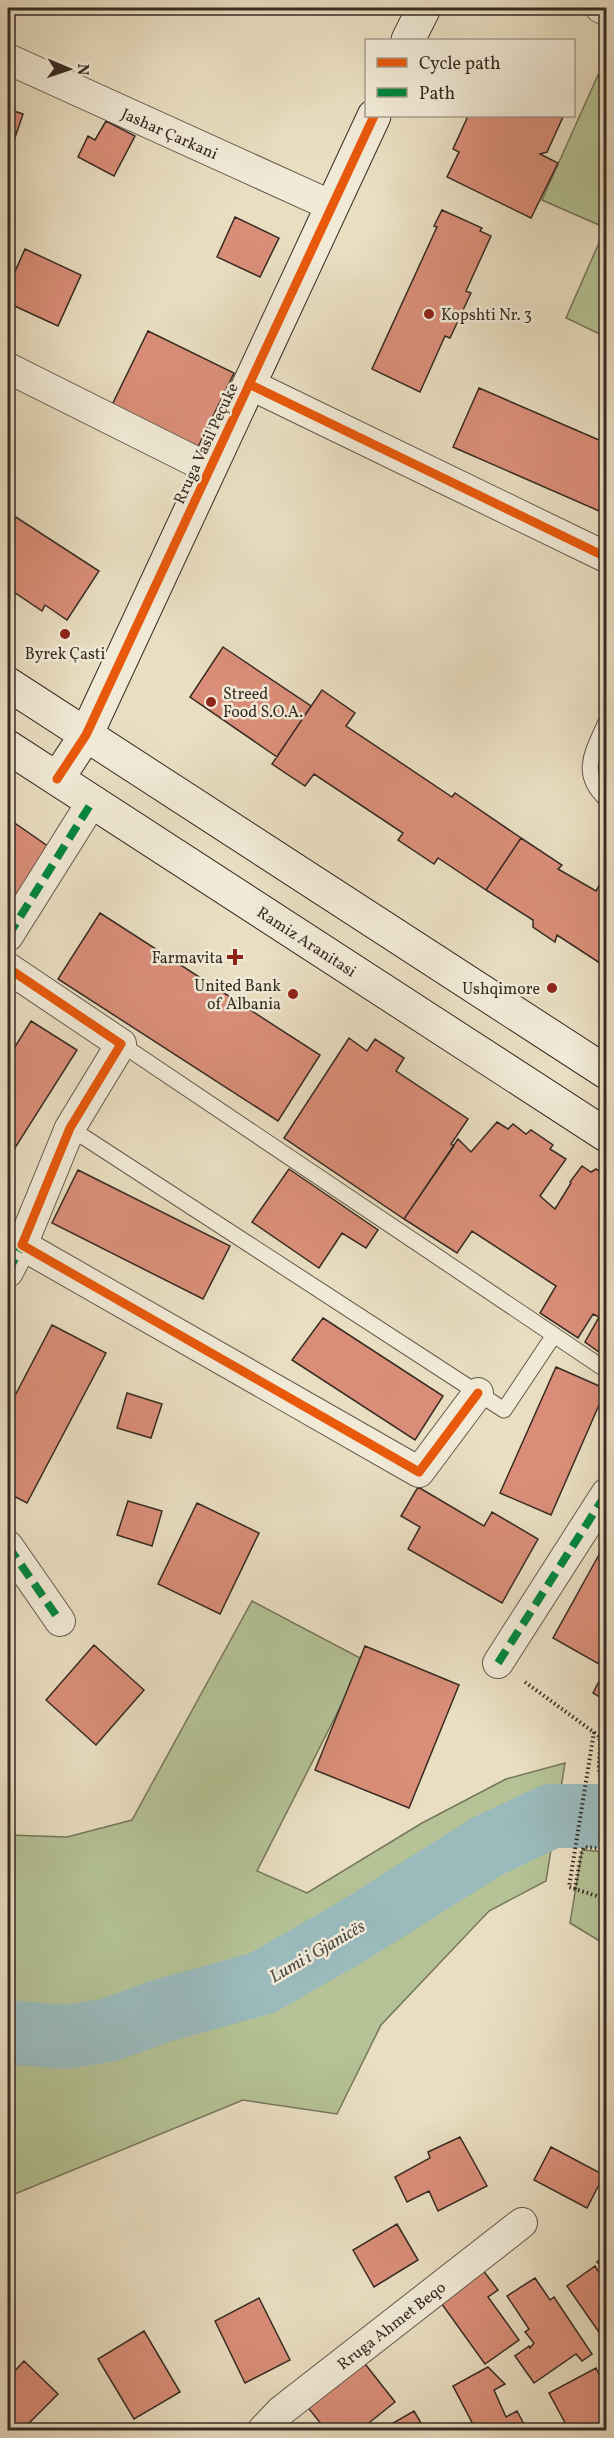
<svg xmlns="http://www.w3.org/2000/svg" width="614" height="2438" font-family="Vollkorn,serif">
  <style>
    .green { fill: #b4c295; stroke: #76765c; stroke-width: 1.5 }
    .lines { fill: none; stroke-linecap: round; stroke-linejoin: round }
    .river { stroke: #9ababc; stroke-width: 64 }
    .building { fill: #da8e79; stroke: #372b23; stroke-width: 1.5 }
    .lane-casing { stroke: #64584a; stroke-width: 17 }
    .street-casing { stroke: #64584a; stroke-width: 32 }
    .secondary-casing { stroke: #372b23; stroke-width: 35 }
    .path { stroke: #372b23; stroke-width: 4; stroke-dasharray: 1.5 3; stroke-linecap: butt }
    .lane { stroke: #f1ead7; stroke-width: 15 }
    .street { stroke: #f1ead7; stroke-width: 30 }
    .secondary { stroke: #f1ead7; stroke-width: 33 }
    .quiet { stroke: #00873e; stroke-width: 8; stroke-dasharray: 15 8; stroke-linecap: butt }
    .cycleway-casing { stroke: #f1ead7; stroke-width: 13 }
    .cycleway { stroke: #e8590c; stroke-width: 9 }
    .poi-dot { fill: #8f2418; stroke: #f1ead7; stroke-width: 2 }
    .labels { text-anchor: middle; stroke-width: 5; stroke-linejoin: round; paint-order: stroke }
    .street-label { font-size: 16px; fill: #372b23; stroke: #f1ead7 }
    .poi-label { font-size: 16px; fill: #372b23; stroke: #f1ead7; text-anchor: end }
    .water-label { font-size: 18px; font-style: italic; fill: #504f49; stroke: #f1ead7 }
  </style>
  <rect width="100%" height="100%" fill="#e9dec1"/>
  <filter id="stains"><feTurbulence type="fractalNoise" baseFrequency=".00333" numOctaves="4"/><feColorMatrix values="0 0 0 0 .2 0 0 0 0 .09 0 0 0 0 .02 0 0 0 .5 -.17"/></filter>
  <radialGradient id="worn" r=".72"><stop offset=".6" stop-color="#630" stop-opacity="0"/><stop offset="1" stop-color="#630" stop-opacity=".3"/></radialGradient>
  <path class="green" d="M598,75l8,4v149l-64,-28z
    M602,236l4,2v99l-40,-19z
    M252,1601l112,59 -107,211 50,22 115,-70 84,-44 59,-16 -19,118 -57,30 -108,114 -44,89 -94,-14 -228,94 -7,-2v-357l59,2 65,-17z
    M582,1850l24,2v93l-36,-22z"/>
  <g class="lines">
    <path class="river" d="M8,2032l57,5 44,-7 52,-19 101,-28 89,-51 135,-85 65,-31h55"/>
  </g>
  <path class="building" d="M8,109l15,5 -15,44z
    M468,116l95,1 -16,35 -7,2 18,9 -27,55 -84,-41 12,-25 -6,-3z
    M106,121l29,15 -21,40 -36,-19 10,-21 7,4z
    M442,210l40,18 -2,3 11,5 -25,55 5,2 -21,45 -5,-2 -25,56 -48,-23 65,-142 -3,-1z
    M235,217l44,21 -19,39 -43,-20z
    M25,249l56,26 -23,51 -50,-23v-16z
    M148,331l86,42 -36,74 -86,-42z
    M479,388l127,55v71l-153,-67z
    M8,512l91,59 -32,49 -22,-15 -3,6 -34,-23z
    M223,647l88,59 -34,51 -87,-60z
    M322,690l33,23 -9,13 106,71 3,-4 66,45 -35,52 -48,-32 -4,6 -36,-24 5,-7 -89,-59 -9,12 -33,-22z
    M9,819l40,28 -41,60v-86z
    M521,838l41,27 -4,4 38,22 10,-18v94l-49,-32 -2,7 -22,-15v-7l-47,-30z
    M100,913l220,142 -42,66 -220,-142z
    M31,1021l46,29 -69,109v-101z
    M349,1038l18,13 8,-12 29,19 -8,13 72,48 -17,25 3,2 -50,73 -120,-81z
    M497,1122l11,7 5,-5 13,10 5,-4 22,15 -3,4 16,10 -26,37 15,13 16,-26 -1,-1 12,-16 9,6 5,-3 10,7v181l-21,-15 14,-25 -6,-3 -15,24 -38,-25 16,-27 -84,-55 -15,22 -53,-34 54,-80 13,13z
    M289,1169l89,61 -12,18 -24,-15 -23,35 -67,-46z
    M78,1170l152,76 -27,53 -151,-76z
    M8,1214l18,12 -18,29z
    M323,1318l120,78 -28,44 -123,-80z
    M52,1325l54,28 -79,150 -19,-10v-84z
    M556,1367l50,22 -55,126 -51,-22z
    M127,1393l35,11 -11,34 -34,-10z
    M418,1487l66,39 8,-14 46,27 -36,64 -94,-54 12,-22 -19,-11z
    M128,1501l34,10 -10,35 -35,-11z
    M197,1503l62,30 -39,81 -62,-30z
    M606,1542v126l-53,-30z
    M94,1645l50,45 -48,55 -50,-45z
    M365,1646l94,39 -50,123 -94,-38z
    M606,1668v33l-13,-8z
    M460,2137l27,49 -49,25 -9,-20 -22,11 -12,-25 35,-19 -2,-6z
    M551,2147l53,28 -17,33 -53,-28z
    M397,2224l21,36 -44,27 -21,-37z
    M606,2253v19l-9,-10z
    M479,2265l19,25 -10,7 31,43 -34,24 -49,-68z
    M595,2266l11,18 -1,57 -38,-55z
    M535,2278l15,22 4,-3 38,57 -10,7 -6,-7 -42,29 -19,-27 14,-10 1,2 4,-5 -9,-11 4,-3 -22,-33z
    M259,2298l31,62 -45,23 -30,-62z
    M144,2331l36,61 -46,27 -36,-60z
    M358,2355l37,47 -35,28h-34l-25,-31z
    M24,2361l34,33 -36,36h-14v-52z
    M488,2367l17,17 -11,6 12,27 11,-6 9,17 -4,2h-46l-23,-44z
    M596,2368l10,20v42h-37l-20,-37z
    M414,2411l11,19h-44z"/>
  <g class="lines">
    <g class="lane-casing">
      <path id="lane" d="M606,722c-13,30 -28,51 0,77
        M121,1044l485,326
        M70,1128l434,282 50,-75"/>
    </g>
    <g class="street-casing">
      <path id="street" d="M601,8l5,2
        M8,59l324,147
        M8,368l202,101
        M249,384l357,173
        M8,936l84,-134
        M8,968l113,76 -51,84 -48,117 397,227 59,-79
        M8,1272l14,-27
        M8,1546l52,75
        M498,1663l108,-169
        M263,2430l18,-19 241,-188"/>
    </g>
    <g class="secondary-casing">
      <path id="secondary" d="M408,40l16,-32
        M8,684l598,388
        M8,747l598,388
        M57,779l29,-44 288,-619"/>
    </g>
    <path class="path" d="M525,1682l74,54c3,13 -2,26 1,39l6,4
      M594,1732l-25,155 37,12
      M575,1889l6,-35 3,-7 22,2"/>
    <use href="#lane" class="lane"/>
    <use href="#street" class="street"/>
    <use href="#secondary" class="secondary"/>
    <path class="quiet" d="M8,936l84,-134
      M8,1272l14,-27
      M8,1546l52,75
      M498,1663l108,-169"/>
    <g class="cycleway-casing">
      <path id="cycleway" d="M249,384l357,173
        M57,779l29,-44 288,-619
        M8,968l113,76 -51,84 -48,117 397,227 59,-79"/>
    </g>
    <use href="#cycleway" class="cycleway"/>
  </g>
  <g class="poi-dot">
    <circle cx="429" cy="314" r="6"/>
    <circle cx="65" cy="634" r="6"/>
    <circle cx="211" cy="702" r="6"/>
    <path d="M232 948h6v6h6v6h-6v6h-6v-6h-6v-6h6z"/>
    <circle cx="552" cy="988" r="6"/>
    <circle cx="293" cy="994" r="6"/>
  </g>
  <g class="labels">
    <g class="street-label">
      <text transform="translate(170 133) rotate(24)" y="6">Jashar Çarkani</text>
      <text transform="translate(205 443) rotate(-65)" y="6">Rruga Vasil Peçuke</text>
      <text transform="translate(307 941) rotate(33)" y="6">Ramiz Aranitasi</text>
      <text transform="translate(391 2325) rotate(-38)" y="6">Rruga Ahmet Beqo</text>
    </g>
    <g class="poi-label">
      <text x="441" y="320" text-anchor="start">Kopshti Nr. 3</text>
      <text x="65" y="659" text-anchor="middle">Byrek Çasti</text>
      <text x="223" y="699" text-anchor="start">Streed<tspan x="223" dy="18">Food S.O.A.</tspan></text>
      <text x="223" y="963">Farmavita</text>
      <text x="281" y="991">United Bank<tspan x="281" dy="18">of Albania</tspan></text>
      <text x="540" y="994">Ushqimore</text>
    </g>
    <g class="water-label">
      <text transform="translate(317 1951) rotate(-30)" y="6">Lumi i Gjanicës</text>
    </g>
  </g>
  <rect width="614" height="2438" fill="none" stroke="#e9dec1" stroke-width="30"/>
  <rect x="9" y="9" width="596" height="2420" fill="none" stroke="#372b23" stroke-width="3"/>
  <rect x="15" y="15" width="584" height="2408" fill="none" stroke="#372b23" stroke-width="1.5"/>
  <rect x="365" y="39" width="210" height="78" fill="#f1ead7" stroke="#a79e8f" stroke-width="1.5"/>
  <rect x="377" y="58" width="30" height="9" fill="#e8590c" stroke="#a79e8f" stroke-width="1.5"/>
  <text x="419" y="69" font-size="18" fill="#372b23">Cycle path</text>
  <rect x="377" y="88" width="30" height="9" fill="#00873e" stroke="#a79e8f" stroke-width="1.5"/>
  <text x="419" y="99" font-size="18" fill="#372b23">Path</text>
  <g transform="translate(69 69) rotate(92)" stroke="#f1ead7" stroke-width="4.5" paint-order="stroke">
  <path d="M0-4.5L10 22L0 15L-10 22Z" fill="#372b23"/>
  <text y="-9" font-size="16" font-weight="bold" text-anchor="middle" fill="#372b23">N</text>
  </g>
  <rect width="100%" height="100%" filter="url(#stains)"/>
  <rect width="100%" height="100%" fill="url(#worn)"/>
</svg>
